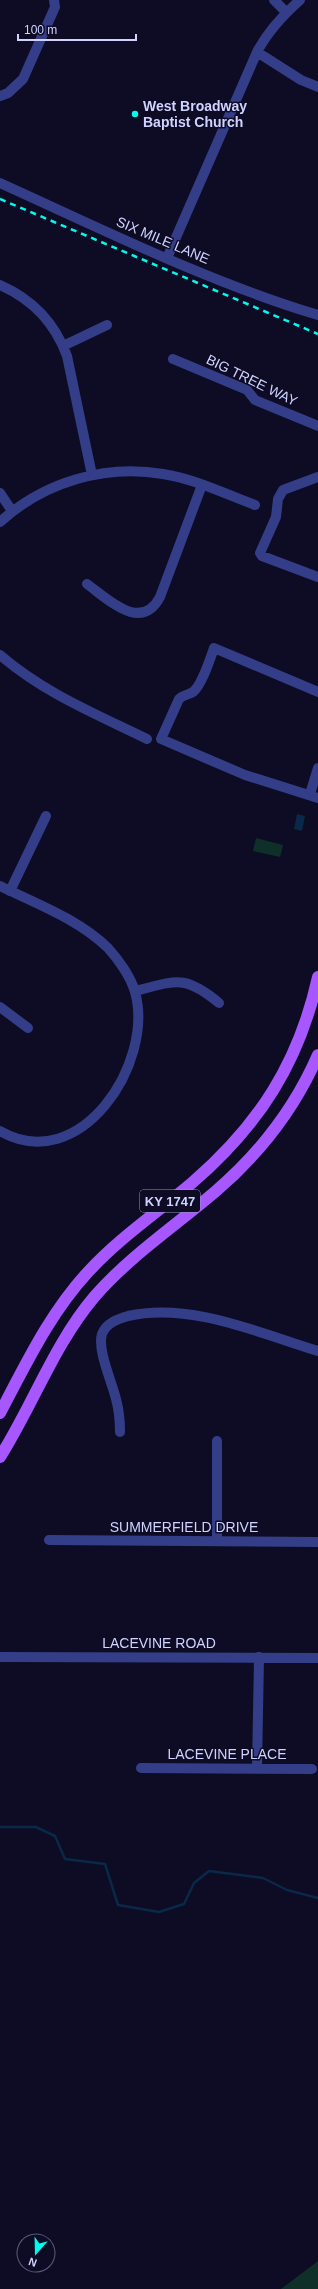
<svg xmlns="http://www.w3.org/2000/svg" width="318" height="2289" font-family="Arial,sans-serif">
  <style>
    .green { fill: #0f2f29 }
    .water { fill: #082948 }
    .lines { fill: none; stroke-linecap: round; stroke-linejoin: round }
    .stream { stroke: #082948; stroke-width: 2.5 }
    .minor { stroke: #343d87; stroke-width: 10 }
    .major { stroke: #a757ff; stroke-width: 12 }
    .rail { stroke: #00fbee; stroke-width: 2.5; stroke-dasharray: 6 5; stroke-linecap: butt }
    .poi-dot { fill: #00fbee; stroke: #0d0c24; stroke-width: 1.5 }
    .labels { text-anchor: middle; stroke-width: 3; stroke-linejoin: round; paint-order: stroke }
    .shield { fill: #0d0c24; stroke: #9697bd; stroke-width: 1 }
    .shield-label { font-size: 13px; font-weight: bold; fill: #d0d2ff }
    .poi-label { font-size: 14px; font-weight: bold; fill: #d0d2ff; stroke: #0d0c24; text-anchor: start }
    .street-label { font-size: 14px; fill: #d0d2ff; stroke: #0d0c24 }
  </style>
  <rect width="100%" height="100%" fill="#0d0c24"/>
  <path class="green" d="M256,838l27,7 -3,12 -27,-6z
    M318,2261v28h-37z"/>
  <path class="water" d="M297,814l8,2 -3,15 -8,-2z"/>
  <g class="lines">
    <path class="stream" d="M0,1827h36l19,9 10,23 40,5 13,41 41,7 25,-8 10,-21 15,-12 54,7 24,12 31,8"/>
    <path class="minor" d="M274,0l12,12
      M257,52l44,28 17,7
      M0,96l8,-3 15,-14 32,-72 -1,-7
      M0,183c104,47 208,99 318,132
      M167,258l90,-206c11,-21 25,-36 43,-52
      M0,285c32,14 55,38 67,71l25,119
      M63,346l44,-21
      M173,359l74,31 8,10 63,26
      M318,477l-35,13 -5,9 -2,18 -16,36 2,3 56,21
      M0,493l12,18
      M0,522c44,-40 105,-58 163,-48 32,5 62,20 92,31
      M87,584c21,15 54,49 73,13l42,-112
      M0,655c44,38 96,59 147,84
      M318,692l-104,-44c-4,11 -12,37 -21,44 -5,3 -10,3 -14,7l-18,40 84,36 73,23
      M310,794l8,-26
      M0,886c37,18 78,33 108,62 10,11 23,29 27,44 20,71 -55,185 -135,139
      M10,891l36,-75
      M135,991c41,-10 49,-17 84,12
      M0,1007l28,21
      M120,1432c0,-11 -1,-22 -4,-33 -4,-17 -19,-49 -14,-65 4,-11 16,-15 26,-18 63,-14 131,17 190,35
      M49,1540l269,2
      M217,1541v-100
      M0,1657l318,1
      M141,1768l171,1
      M257,1768l2,-111"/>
    <path class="major" d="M0,1413c26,-49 50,-100 88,-141 31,-34 70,-60 105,-90 66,-57 106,-119 125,-205
      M0,1457c33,-52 54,-113 95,-161 35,-40 80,-70 121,-105 43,-37 79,-83 102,-136"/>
    <path class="rail" d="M0,199l318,135"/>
  </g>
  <circle class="poi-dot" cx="135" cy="114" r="4"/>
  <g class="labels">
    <rect class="shield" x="140" y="1190" width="60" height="22" rx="3"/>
    <g class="shield-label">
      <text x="170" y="1206">KY 1747</text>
    </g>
    <g class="poi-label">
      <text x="143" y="111">West Broadway<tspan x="143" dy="16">Baptist Church</tspan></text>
    </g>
    <g class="street-label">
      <text transform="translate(163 240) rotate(23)" y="5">SIX MILE LANE</text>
      <text transform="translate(252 380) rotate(26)" y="5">BIG TREE WAY</text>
      <text x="184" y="1532">SUMMERFIELD DRIVE</text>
      <text x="159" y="1648">LACEVINE ROAD</text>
      <text x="227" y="1759">LACEVINE PLACE</text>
    </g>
  </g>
  <g transform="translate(36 2253) rotate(200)"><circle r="19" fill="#0d0c24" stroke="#5b5b7c"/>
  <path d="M0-3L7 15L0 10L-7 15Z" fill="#00fbee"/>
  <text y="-6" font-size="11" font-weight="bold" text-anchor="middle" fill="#d0d2ff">N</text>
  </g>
  <path d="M18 34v6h118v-6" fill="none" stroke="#d0d2ff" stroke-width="2"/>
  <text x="24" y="34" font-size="12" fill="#d0d2ff" stroke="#0d0c24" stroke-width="3" paint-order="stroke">100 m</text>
</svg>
